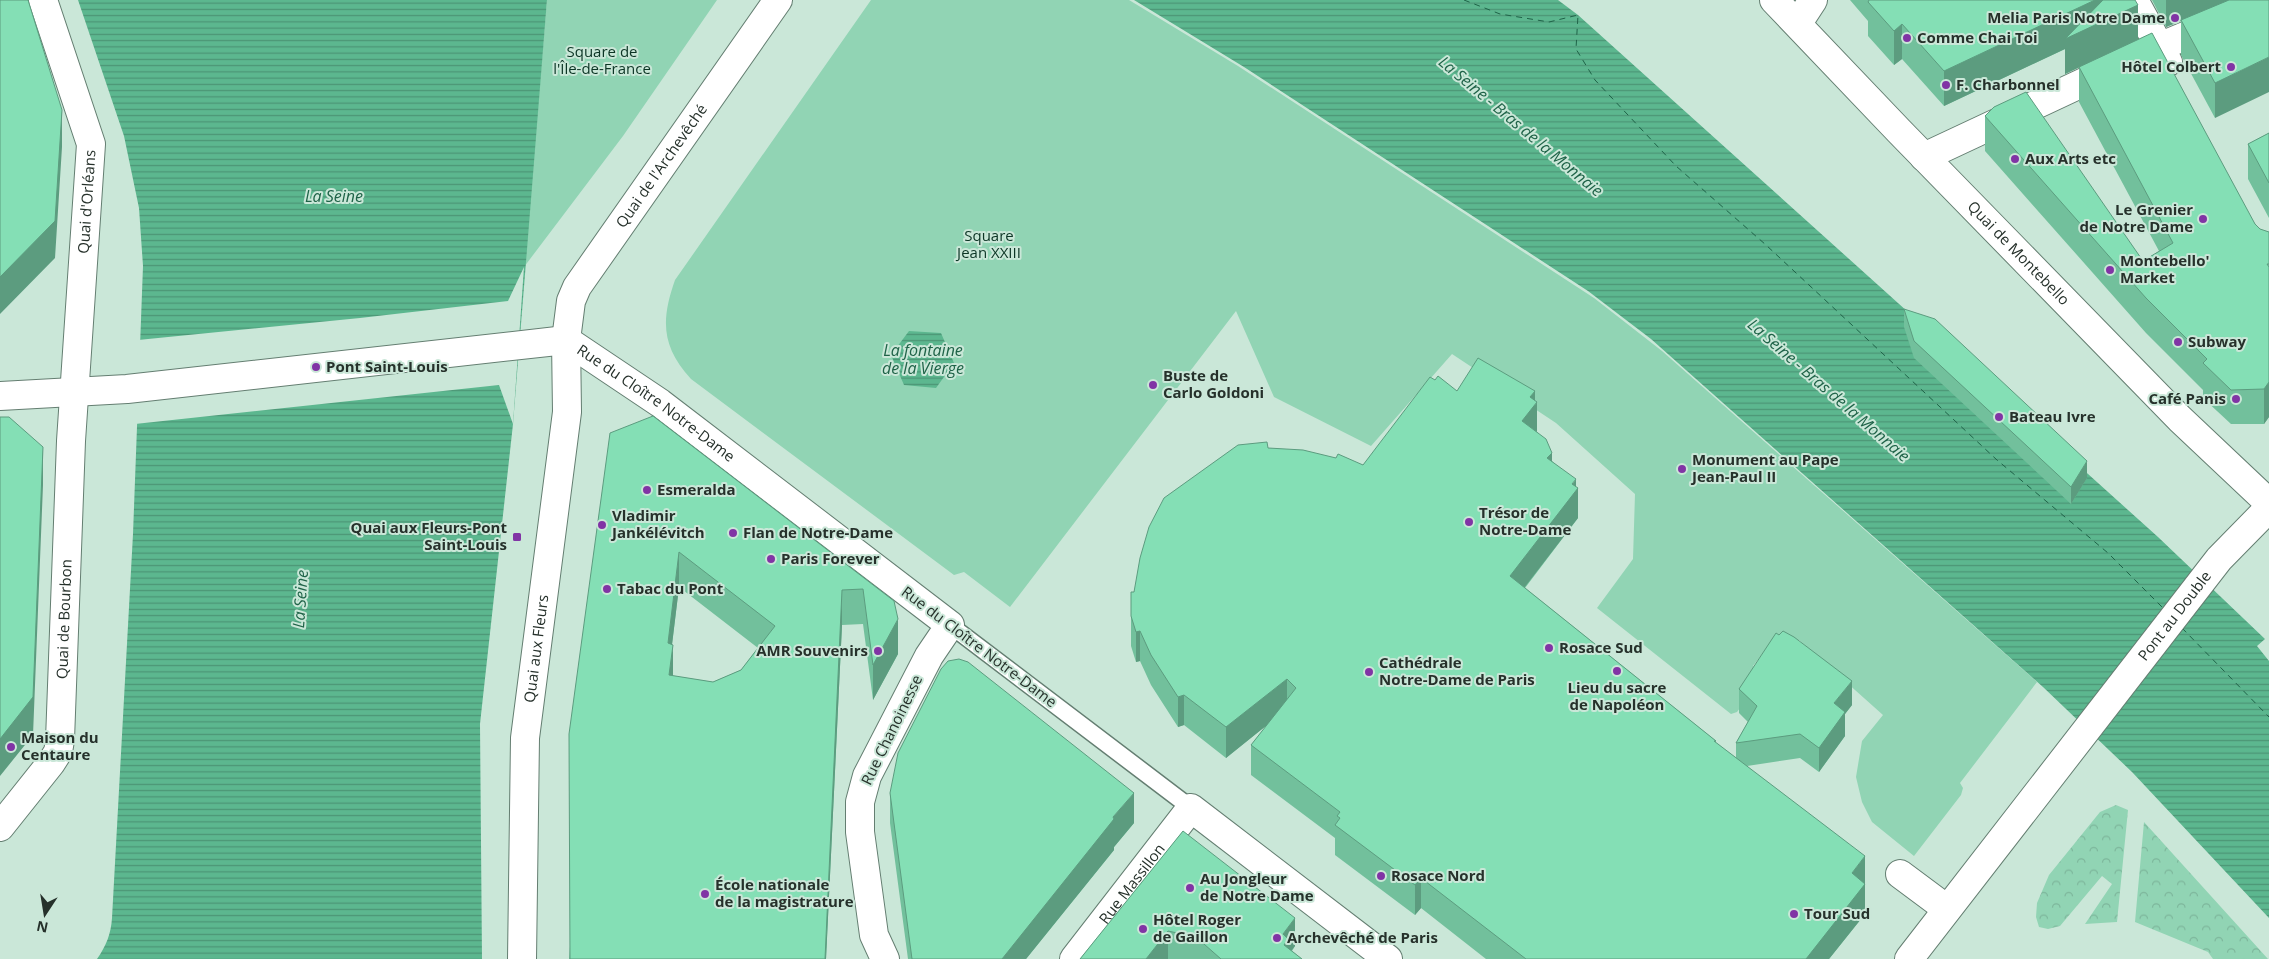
<svg xmlns="http://www.w3.org/2000/svg" width="2269" height="959" font-family="'Open Sans',sans-serif">
  <style>
    .green { fill: #91d4b4 }
    .forest { fill: url(#forest-crowns) }
    .water { fill: url(#water-rules) }
    .pier { fill: #cae7d8 }
    .lines { fill: none; stroke-linecap: round; stroke-linejoin: round }
    .ferry { stroke: #1f6348; stroke-width: 1; stroke-dasharray: 6 5; stroke-linecap: butt }
    .lane-casing { stroke: #647e71; stroke-width: 19 }
    .street-casing { stroke: #647e71; stroke-width: 30 }
    .primary-casing { stroke: #647e71; stroke-width: 30 }
    .lane { stroke: #fff; stroke-width: 16 }
    .street { stroke: #fff; stroke-width: 28 }
    .primary { stroke: #fff; stroke-width: 28 }
    .wall { fill: #72c09c; fill-rule: evenodd }
    .shaded-wall { fill: #5c9c7f }
    .building { fill: #84dfb5; stroke: #5c9c7f; fill-rule: evenodd }
    .poi-dot { fill: #8134a5; stroke: #cae7d8; stroke-width: 2 }
    .labels { text-anchor: middle; stroke-width: 4; stroke-linejoin: round; paint-order: stroke }
    .poi-label { font-size: 15px; font-weight: bold; fill: #26312b; stroke: #cae7d8; text-anchor: start }
    .park-label { font-size: 15px; fill: #0c3525; stroke: #cae7d8 }
    .street-label { font-size: 15px; fill: #26312b; stroke: #cae7d8 }
    .water-label { font-size: 16px; font-style: italic; fill: #1f6348; stroke: #cae7d8 }
  </style>
  <defs>
    <pattern id="forest-crowns" width="20" height="18" patternUnits="userSpaceOnUse" patternTransform="scale(1.25)"><rect width="20" height="18" fill="#91d4b4"/><path d="M2 6a3 3 0 1 1 6 0M12 15a3 3 0 1 1 6 0" fill="none" stroke="#7db69b"/></pattern>
    <pattern id="water-rules" width="6" height="5" patternUnits="userSpaceOnUse" patternTransform="scale(1.25)"><rect width="6" height="5" fill="#5cb78f"/><path d="M0 2.5h6" fill="none" stroke="#4c9575"/></pattern>
  </defs>
  <rect width="100%" height="100%" fill="#cae7d8"/>
  <path class="green" d="M547,0h170l-94,136 -99,131z
    M871,0h258l109,66 356,232 68,53 375,331 -77,101 3,5 -2,7 -47,61 -42,-34 -10,-20 -6,-25 6,-36 21,-26 -84,-75 -12,14 -20,-6 -14,18 12,9 -28,37 -6,2 -134,-106 36,-49 2,-65 -79,-71 -104,-69 -81,92 -97,-49 -38,-86 -226,296 -46,-35 -10,3 -263,-196c-30,-33 -30,-59 -16,-99z"/>
  <path class="forest" d="M2116,805l12,5 -11,112 -32,2 27,-40 -10,-8 -42,50 -12,3 -9,-2 -3,-10 1,-14 12,-28 51,-63z
    M2144,822l124,137h-55l-5,-7 -73,-30z"/>
  <path class="water" d="M78,0h469l-34,424 -33,300 2,235h-385c9,-13 14,-25 15,-41l21,-384 10,-268 -4,-58 -15,-72z
    M1134,0h424l20,15 580,522 107,102 -8,7 12,15v257l-137,-146 -89,-85 -392,-348 -63,-48 -344,-224z
    M909,331l32,2 13,30 -18,25 -32,-3 -13,-30z"/>
  <path class="pier" d="M524,267l-11,157 -14,-39 -364,39 3,-84 222,-22 148,-17z"/>
  <g class="lines">
    <path class="ferry" d="M1464,0l36,14 49,8 29,-7 -2,34 19,31 81,86 90,79 231,215 111,93 56,56
      M2182,628l87,89"/>
    <g class="lane-casing">
      <path id="lane" d="M950,625l241,183"/>
    </g>
    <g class="street-casing">
      <g id="street">
        <path d="M2134,0l34,62"/>
        <path d="M1798,23l15,-23"/>
        <path d="M1924,157l235,-110 110,-46"/>
        <path id="s1" d="M566,340l94,63 290,222 -21,31 -62,120 -7,26v30l14,103 11,24"/>
        <path d="M0,396l127,-7 439,-49"/>
        <path id="s2" d="M0,827l51,-64 7,-11 2,-12 11,-299 20,-297 -48,-144"/>
        <path d="M1900,874l47,35"/>
        <path id="s3" d="M522,959l3,-221 42,-326 -1,-72 5,-39 6,-14 201,-287"/>
        <path id="s4" d="M1074,959l117,-151 197,151"/>
        <path id="s5" d="M1909,959l310,-400 50,-51"/>
      </g>
    </g>
    <g class="primary-casing">
      <g id="primary">
        <path id="s6" d="M1774,0l125,131 281,288 89,84"/>
      </g>
    </g>
    <use href="#lane" class="lane"/>
    <use href="#street" class="street"/>
    <use href="#primary" class="primary"/>
  </g>
  <path class="wall" d="M1850,0h285l3,40 117,184 5,5 9,3v185l-5,7h-33l-28,-26v-8l-57,-57 -161,-182v-35l158,145 16,-10 -80,-149v-35l-14,7v-25l-121,57 -42,-47 -8,6 -26,-29v-15z
    M2152,0h117l-54,118 -34,-63v-34l-15,6z
    M2269,133v85l-21,-39v-35z
    M1904,309l183,169 -16,26 -157,-146 -10,-31z
    M1435,380l22,11 78,10 2,31 15,29 24,26 2,31 -53,70 191,153v2l20,15v-15l12,-21 -9,-9v-24l113,16 -7,9v22l-26,36 -19,-14 -53,8 118,120v28l-36,45h-343l-65,-51 -6,7 -80,-60v-17l-84,-63v-30l16,-20 -41,33 -42,-33 -6,2 -27,-42 -11,-24 -4,1 -5,-16v-54h3l134,-144 95,17z
    M610,433l284,168 4,53 -25,46 -10,-76 -21,1 -16,334h-257zM679,587l79,61 -17,22 -28,12 -40,-6 -1,-32z
    M890,793l244,30 -20,24v3l-88,109h-118l-18,-136z
    M1183,831l112,115 -3,5 10,8h-222z"/>
  <path class="shaded-wall" d="M2095,0h14l29,5v35l-73,34v-25l-121,57v-35z
    M2166,0h65l-65,27z
    M1902,24v35l-8,6v-34z
    M2269,57v35l-54,26v-35z
    M62,110v37l-7,111 -55,56v-37z
    M2269,382v35l-5,7v-35z
    M1535,391v14l2,-3v30l-15,-11 8,-24z
    M43,447v38l-10,250 -33,41v-37z
    M1552,453v30l-5,-25z
    M2087,461v17l-16,26v-17z
    M1576,479v11l2,-2v30l-68,88v-30z
    M679,552v35l-11,91v-35z
    M842,590v35l-16,334h-1z
    M898,619v35l-25,46v-35z
    M1140,631v30l-4,1v-30z
    M673,645v35l-4,-5z
    M1287,679v30l-61,49v-31z
    M1852,681v24l-7,9v22l-26,36v-24l15,-45z
    M1184,695v30l-6,2v-30z
    M1134,793v30l-20,24v3l-88,109h-24l111,-142z
    M1865,856v58l-36,45h-23l46,-86z
    M1421,878v30l-6,7v-30z
    M1295,918v28l-7,9 -5,4v-25z
    M1168,931v28h-22z"/>
  <path class="building" d="M0,0h28l34,110 -7,111 -55,56z
    M1869,0h226l-151,71 -42,-47 -8,7 -26,-29z
    M2103,0h32l3,5 -73,34z
    M2229,0h40v57l-54,26 -34,-63z
    M2152,33l103,191 5,5 9,3v32h-2l2,3v115l-5,7 -33,1 -28,-27 4,-4 -61,-61 -161,-182 9,-9 32,-15 117,169 30,-18 -94,-176z
    M2269,133v50l-21,-39z
    M1904,309l31,10 152,142 -16,26 -157,-146z
    M1478,358l57,33 -5,6 7,5 -15,19 24,18 6,14 -5,5 29,21 -4,5 6,4 -68,88 206,165h-2l151,115 -13,17 13,11 -59,75h-280l-105,-81 -6,7 -80,-60 5,-7 -3,-2 3,-4 -89,-67 45,-57 -9,-9 -61,48 -42,-32 -6,2 -27,-42 -11,-24 -4,1 -5,-16v-24h3l6,-34 9,-31 15,-29 74,-53 29,-3 1,6 35,2 33,8 2,-4 25,11 67,-88 5,3 3,-4 19,15z
    M653,416l241,185 4,18 -25,46 -10,-76 -21,1 -17,369h-255l-1,-225 41,-301zM679,552l96,74 -34,44 -28,12 -44,-7 4,-30 -5,-2z
    M0,417h9l34,30 -10,250 -33,42z
    M1783,631l11,6 58,44 -18,22 11,9 -26,36 -19,-14 -64,9 21,-37 -18,-17 37,-56 3,2z
    M959,659l9,3 166,131 -21,24 1,2 -112,140h-90l-22,-166 8,-40 43,-84 7,-8z
    M1183,831l112,87 -12,16 5,5 -4,6 18,14h-81l-25,-22 -28,-6 -22,28h-66z"/>
  <g class="poi-dot">
    <circle cx="2175" cy="18" r="5"/>
    <circle cx="1907" cy="38" r="5"/>
    <circle cx="2231" cy="67" r="5"/>
    <circle cx="1946" cy="85" r="5"/>
    <circle cx="2015" cy="159" r="5"/>
    <circle cx="2203" cy="219" r="5"/>
    <circle cx="2110" cy="270" r="5"/>
    <circle cx="2178" cy="342" r="5"/>
    <circle cx="316" cy="367" r="5"/>
    <circle cx="1153" cy="385" r="5"/>
    <circle cx="2236" cy="399" r="5"/>
    <circle cx="1999" cy="417" r="5"/>
    <circle cx="1682" cy="469" r="5"/>
    <circle cx="647" cy="490" r="5"/>
    <circle cx="1469" cy="522" r="5"/>
    <circle cx="602" cy="525" r="5"/>
    <circle cx="733" cy="533" r="5"/>
    <rect x="512" y="532" width="10" height="10" rx="2.5"/>
    <circle cx="771" cy="559" r="5"/>
    <circle cx="607" cy="589" r="5"/>
    <circle cx="1549" cy="648" r="5"/>
    <circle cx="878" cy="651" r="5"/>
    <circle cx="1617" cy="671" r="5"/>
    <circle cx="1369" cy="672" r="5"/>
    <circle cx="11" cy="747" r="5"/>
    <circle cx="1381" cy="876" r="5"/>
    <circle cx="1190" cy="888" r="5"/>
    <circle cx="705" cy="894" r="5"/>
    <circle cx="1794" cy="914" r="5"/>
    <circle cx="1143" cy="929" r="5"/>
    <circle cx="1277" cy="938" r="5"/>
  </g>
  <g class="labels">
    <g class="poi-label">
      <text x="2165" y="23" text-anchor="end">Melia Paris Notre Dame</text>
      <text x="1917" y="43">Comme Chai Toi</text>
      <text x="2221" y="72" text-anchor="end">Hôtel Colbert</text>
      <text x="1956" y="90">F. Charbonnel</text>
      <text x="2025" y="164">Aux Arts etc</text>
      <text x="2193" y="215" text-anchor="end">Le Grenier<tspan x="2193" dy="17">de Notre Dame</tspan></text>
      <text x="2120" y="266">Montebello'<tspan x="2120" dy="17">Market</tspan></text>
      <text x="2188" y="347">Subway</text>
      <text x="326" y="372">Pont Saint-Louis</text>
      <text x="1163" y="381">Buste de<tspan x="1163" dy="17">Carlo Goldoni</tspan></text>
      <text x="2226" y="404" text-anchor="end">Café Panis</text>
      <text x="2009" y="422">Bateau Ivre</text>
      <text x="1692" y="465">Monument au Pape<tspan x="1692" dy="17">Jean-Paul II</tspan></text>
      <text x="657" y="495">Esmeralda</text>
      <text x="1479" y="518">Trésor de<tspan x="1479" dy="17">Notre-Dame</tspan></text>
      <text x="612" y="521">Vladimir<tspan x="612" dy="17">Jankélévitch</tspan></text>
      <text x="507" y="533" text-anchor="end">Quai aux Fleurs-Pont<tspan x="507" dy="17">Saint-Louis</tspan></text>
      <text x="743" y="538">Flan de Notre-Dame</text>
      <text x="781" y="564">Paris Forever</text>
      <text x="617" y="594">Tabac du Pont</text>
      <text x="1559" y="653">Rosace Sud</text>
      <text x="868" y="656" text-anchor="end">AMR Souvenirs</text>
      <text x="1379" y="668">Cathédrale<tspan x="1379" dy="17">Notre-Dame de Paris</tspan></text>
      <text x="1617" y="693" text-anchor="middle">Lieu du sacre<tspan x="1617" dy="17">de Napoléon</tspan></text>
      <text x="21" y="743">Maison du<tspan x="21" dy="17">Centaure</tspan></text>
      <text x="1391" y="881">Rosace Nord</text>
      <text x="1200" y="884">Au Jongleur<tspan x="1200" dy="17">de Notre Dame</tspan></text>
      <text x="715" y="890">École nationale<tspan x="715" dy="17">de la magistrature</tspan></text>
      <text x="1804" y="919">Tour Sud</text>
      <text x="1153" y="925">Hôtel Roger<tspan x="1153" dy="17">de Gaillon</tspan></text>
      <text x="1287" y="943">Archevêché de Paris</text>
    </g>
    <g class="park-label">
      <text x="602" y="57">Square de<tspan x="602" dy="17">l'Île-de-France</tspan></text>
      <text x="989" y="241">Square<tspan x="989" dy="17">Jean XXIII</tspan></text>
    </g>
    <g class="street-label">
      <text dy="5" stroke="none"><textPath href="#s3" startOffset="824">Quai de l'Archevêché</textPath></text>
      <text dy="5" stroke="none"><textPath href="#s2" startOffset="646">Quai d'Orléans</textPath></text>
      <text dy="5" stroke="none"><textPath href="#s6" startOffset="352">Quai de Montebello</textPath></text>
      <text dy="5" stroke="none"><textPath href="#s1" startOffset="110">Rue du Cloître Notre-Dame</textPath></text>
      <text dy="5" stroke="none"><textPath href="#s5" startOffset="434">Pont au Double</textPath></text>
      <text dy="5" stroke="none"><textPath href="#s2" startOffset="228">Quai de Bourbon</textPath></text>
      <text transform="translate(979 647) rotate(37)" y="5">Rue du Cloître Notre-Dame</text>
      <text dy="5" stroke="none"><textPath href="#s3" startOffset="311">Quai aux Fleurs</textPath></text>
      <text transform="translate(892 730) rotate(-64)" y="5">Rue Chanoinesse</text>
      <text dy="5" stroke="none"><textPath href="#s4" startOffset="95">Rue Massillon</textPath></text>
    </g>
    <g class="water-label">
      <text transform="translate(1521 126) rotate(40)" y="6">La Seine - Bras de la Monnaie</text>
      <text x="334" y="202">La Seine</text>
      <text x="923" y="356">La fontaine<tspan x="923" dy="18">de la Vierge</tspan></text>
      <text transform="translate(1829 390) rotate(41)" y="6">La Seine - Bras de la Monnaie</text>
      <text transform="translate(300 599) rotate(-86)" y="6">La Seine</text>
    </g>
  </g>
  <g transform="translate(45 914) rotate(192)" stroke="#cae7d8" stroke-width="4" paint-order="stroke">
  <path d="M0-4L9 19L0 12L-9 19Z" fill="#26312b"/>
  <text y="-8" font-size="14" font-weight="bold" text-anchor="middle" fill="#26312b">N</text>
  </g>
</svg>
